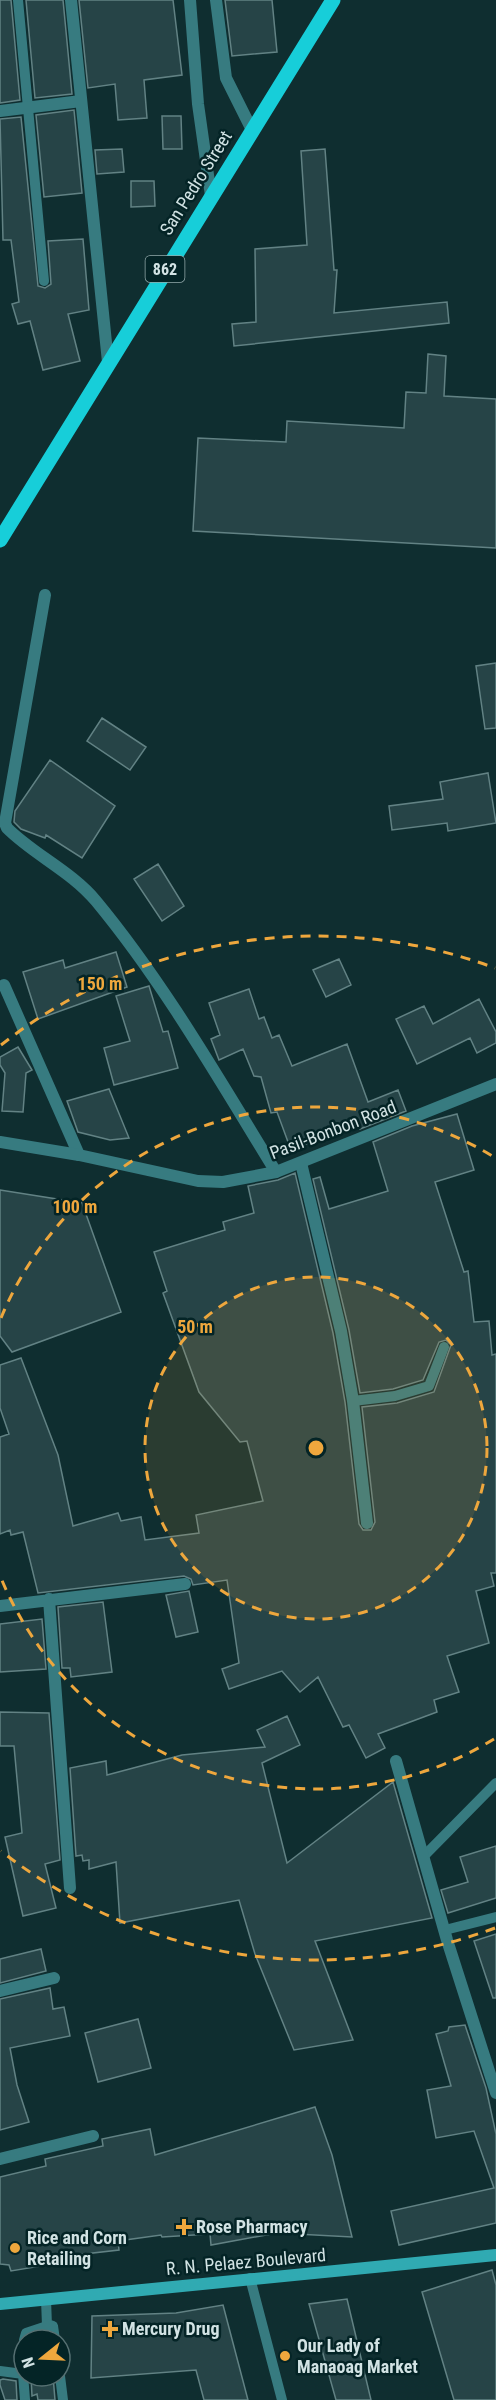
<svg xmlns="http://www.w3.org/2000/svg" width="496" height="2400" font-family="'Roboto Condensed',sans-serif">
  <style>
    .building { fill: #264447; stroke: #628284; stroke-width: 1.5 }
    .lines { fill: none; stroke-linecap: round; stroke-linejoin: round }
    .service { stroke: #377b80; stroke-width: 10 }
    .minor { stroke: #377b80; stroke-width: 12 }
    .tertiary { stroke: #377b80; stroke-width: 12 }
    .secondary { stroke: #30aab2; stroke-width: 12 }
    .primary { stroke: #17ced9; stroke-width: 15 }
    .ring { fill: none; stroke: #eea73d; stroke-width: 3; stroke-dasharray: 10 8 }
    .poi-dot { fill: #eea73d; stroke: #042426; stroke-width: 2 }
    .labels { text-anchor: middle; stroke-width: 5; stroke-linejoin: round; paint-order: stroke }
    .shield { fill: #042426; stroke: #94aaab; stroke-width: 1.5 }
    .shield-label { font-size: 16px; font-weight: bold; fill: #d2e3e4 }
    .street-label { font-size: 18px; fill: #d2e3e4; stroke: #042426 }
    .poi-label { font-size: 18px; font-weight: bold; fill: #d2e3e4; stroke: #042426; text-anchor: start }
    .centre { fill: #eea73d; stroke: #042426; stroke-width: 3 }
    .ring-label { font-size: 18px; text-anchor: middle; font-weight: bold; fill: #eea73d; stroke: #042426; stroke-width: 5; stroke-linejoin: round; paint-order: stroke }
  </style>
  <rect width="100%" height="100%" fill="#0f2e30"/>
  <path class="building" d="M0,0h11l9,100 -20,3z
    M26,0h37l9,94 -37,4z
    M79,0h94l9,75 -38,5 3,38 -29,2 -3,-36 -27,4z
    M225,0h47l5,52 -45,4z
    M74,110l8,83 -38,4 -8,-82z
    M162,116h19l1,33h-19z
    M21,117l17,169 7,2 6,-4 -3,-43 35,-2 6,71 -21,4 12,47 -37,9 -13,-49 -12,3 -6,-20 7,-2 -8,-62h-8l-3,-121z
    M122,149l2,23 -27,2 -2,-24z
    M325,149l9,121h3l-3,43 113,-11 2,21 -215,23 -2,-22 24,-2 -1,-73 52,-4 -6,-94z
    M131,181h23l1,25 -24,1z
    M428,354l18,2 -2,40 52,3v149l-303,-17 5,-93 88,4 1,-21 117,7 2,-36 20,1z
    M496,663v65l-11,1 -9,-63z
    M102,718l44,29 -16,23 -43,-29z
    M50,760l65,46 -33,52 -36,-23 -1,3 -24,-9 -7,-7 1,-11z
    M488,773l8,50 -48,8 -1,-8 -55,7 -3,-24 54,-7 -3,-17z
    M158,864l26,42 -22,15 -28,-42z
    M116,952l11,35 -89,32 -15,-47 40,-12 2,8z
    M339,959l12,26 -25,12 -13,-27z
    M149,986l14,46 5,-1 10,37 -64,17 -10,-37 26,-7 -14,-45z
    M249,989l10,30 5,-2 8,21 7,-3 13,31 55,-22 21,58 30,-12 8,21 -46,18 -2,-6 -67,27 -14,-38 -6,1 -10,-36 -7,-1 -11,-27 -24,11 -8,-21 9,-4 -11,-32z
    M479,999l17,33v11l-19,10 -7,-15 -53,26 -21,-45 28,-13 9,18z
    M18,1047l14,23 -6,3 -3,39 -21,-1 3,-38 -5,-8v-8z
    M109,1089l20,49 -19,2 -32,-8 -11,-31z
    M457,1114l17,56 -39,12 29,90 4,-1 6,51 15,-1 3,34 4,-1v219h-5l3,13 -18,5 13,52 -42,13 12,36 -25,8 3,12 -59,22 7,14 -19,10 -17,-33 -6,2 -25,-50 -18,15 -18,-21 -53,18 -7,-20 17,-6 -12,-83 -34,5 -2,-6 -7,-3 -146,17 -15,-61 -12,3 -1,-5 -10,4v-97l9,-3 -9,-26v-43l21,-7 37,97 15,71 45,-13 3,8 20,-4 4,23 54,-7 -3,-18 67,-14 -16,-60 -7,1 -41,-50 -36,-99 4,-2 -13,-39 71,-22 -2,-8 31,-9 -6,-27 30,-6 17,-7 38,160 12,69 14,122 4,6h8l4,-8 -13,-115 35,-4 37,-11 17,-47 -5,-5 -7,2 -16,38 -30,9 -33,4 -11,-63 -36,-151 7,-2 9,32 59,-18 -15,-49 39,-16z
    M0,1190l82,13 39,109 -109,40 -12,-16z
    M189,1591l9,41 -22,5 -10,-42z
    M103,1602l9,70 -41,5 -1,-9h-8l-4,-61z
    M42,1619l4,50 -46,3v-48z
    M0,1712l49,1 11,147 -15,4 11,44 -33,8 -18,-79 17,-4 -8,-87h-14z
    M287,1716l13,29 -38,18 25,100 106,-81 39,136 -117,23 38,99 -59,10 -39,-96 -16,-54 -119,23 -4,-61 -27,7v-9l-6,1 -1,-6 -6,1 -6,-88 36,-7 1,14 75,-20 83,-8 -8,-17z
    M496,1846v52l-48,15 -7,-23 27,-8 -8,-25z
    M496,1934v64h-3l-19,-57z
    M41,1949l5,22 -46,12v-24z
    M50,1988l3,21 11,-2 6,29 -60,12 7,37 12,37 -29,8v-131z
    M138,2019l13,49 -53,14 -13,-49z
    M465,2025l21,63 10,46v89l-97,22 -8,-34 103,-23 -20,-57 -38,7 -9,-48 24,-4 -15,-52 12,-3 1,-4z
    M315,2107l17,48 20,82 -75,-4 -66,12 -1,-11 -48,3 -1,-2 -43,6 1,9 -61,7 1,6 -48,8 -2,-6 -9,-1v-87l46,-11 -1,-7 58,-13 -1,-7 48,-10 5,26z
    M492,2270l4,15v115h-42l-32,-108z
    M347,2299l24,101h-35l-27,-96z
    M223,2305l25,95h-44l-8,-30 -105,8 1,-62 84,-3z
    M31,2376h22l2,24h-17l-1,-6 -5,2z
    M3,2379l13,2 1,19h-12l-5,-15v-5z"/>
  <g class="lines">
    <path class="service" d="M18,0l26,281
      M353,1401l42,-5 34,-10 15,-39
      M424,1856l72,-73
      M445,1930l51,-13
      M250,2278l32,122
      M46,2299l1,27
      M24,2340l2,-7 24,-8 3,1 2,14
      M0,2371l23,3 2,26
      M23,2374l1,-24
      M60,2376l3,24"/>
    <path class="minor" d="M71,0l37,362
      M190,0l8,104 13,92
      M216,0l10,78 26,52
      M0,111l81,-10
      M45,595l-40,228 2,5c27,27 64,43 89,73 68,82 124,180 180,271
      M4,985l75,170
      M301,1163l40,168 12,70 14,122
      M49,1599l21,289
      M0,1606l185,-22
      M396,1761l51,179 49,153
      M0,1991l54,-13
      M0,2159l93,-23"/>
    <path class="tertiary" d="M0,1142l79,13 119,26 25,1 53,-10 220,-88"/>
    <path class="secondary" d="M0,2304l496,-49"/>
    <path class="primary" d="M0,540l333,-540"/>
  </g>
  <circle cx="316" cy="1448" r="171" fill="#eea73d" fill-opacity=".12"/>
  <g class="ring">
    <circle cx="316" cy="1448" r="171"/>
    <path d="M494 1739A341 341 0 0 1 1 1578M1 1318A341 341 0 0 1 494 1157"/>
    <path d="M495 1928A512 512 0 0 1 1 1851M1 1045A512 512 0 0 1 495 968"/>
  </g>
  <g class="poi-dot">
    <path d="M181 2218h6v6h6v6h-6v6h-6v-6h-6v-6h6z"/>
    <circle cx="15" cy="2248" r="6"/>
    <path d="M107 2320h6v6h6v6h-6v6h-6v-6h-6v-6h6z"/>
    <circle cx="285" cy="2356" r="6"/>
  </g>
  <g class="labels">
    <rect class="shield" x="145.5" y="256" width="39" height="26" rx="4.5"/>
    <g class="shield-label">
      <text x="165" y="275">862</text>
    </g>
    <g class="street-label">
      <text transform="translate(196 183) rotate(-58)" y="6">San Pedro Street</text>
      <text transform="translate(333 1130) rotate(-21)" y="6">Pasil-Bonbon Road</text>
      <text transform="translate(246 2262) rotate(-5)" y="6">R. N. Pelaez Boulevard</text>
    </g>
    <g class="poi-label">
      <text x="196" y="2233">Rose Pharmacy</text>
      <text x="27" y="2244">Rice and Corn<tspan x="27" dy="21">Retailing</tspan></text>
      <text x="122" y="2335">Mercury Drug</text>
      <text x="297" y="2352">Our Lady of<tspan x="297" dy="21">Manaoag Market</tspan></text>
    </g>
  </g>
  <circle cx="316" cy="1448" r="9" class="centre"/>
  <g class="ring-label">
    <text x="100" y="990">150 m</text>
    <text x="75" y="1213">100 m</text>
    <text x="195" y="1333">50 m</text>
  </g>
  <g transform="translate(42 2358) rotate(252)"><circle r="28" fill="#042426" stroke="#567072" stroke-width="1.5"/>
  <path d="M0-4.5L10 22L0 15L-10 22Z" fill="#eea73d"/>
  <text y="-9" font-size="16" font-weight="bold" text-anchor="middle" fill="#d2e3e4">N</text>
  </g>
</svg>
